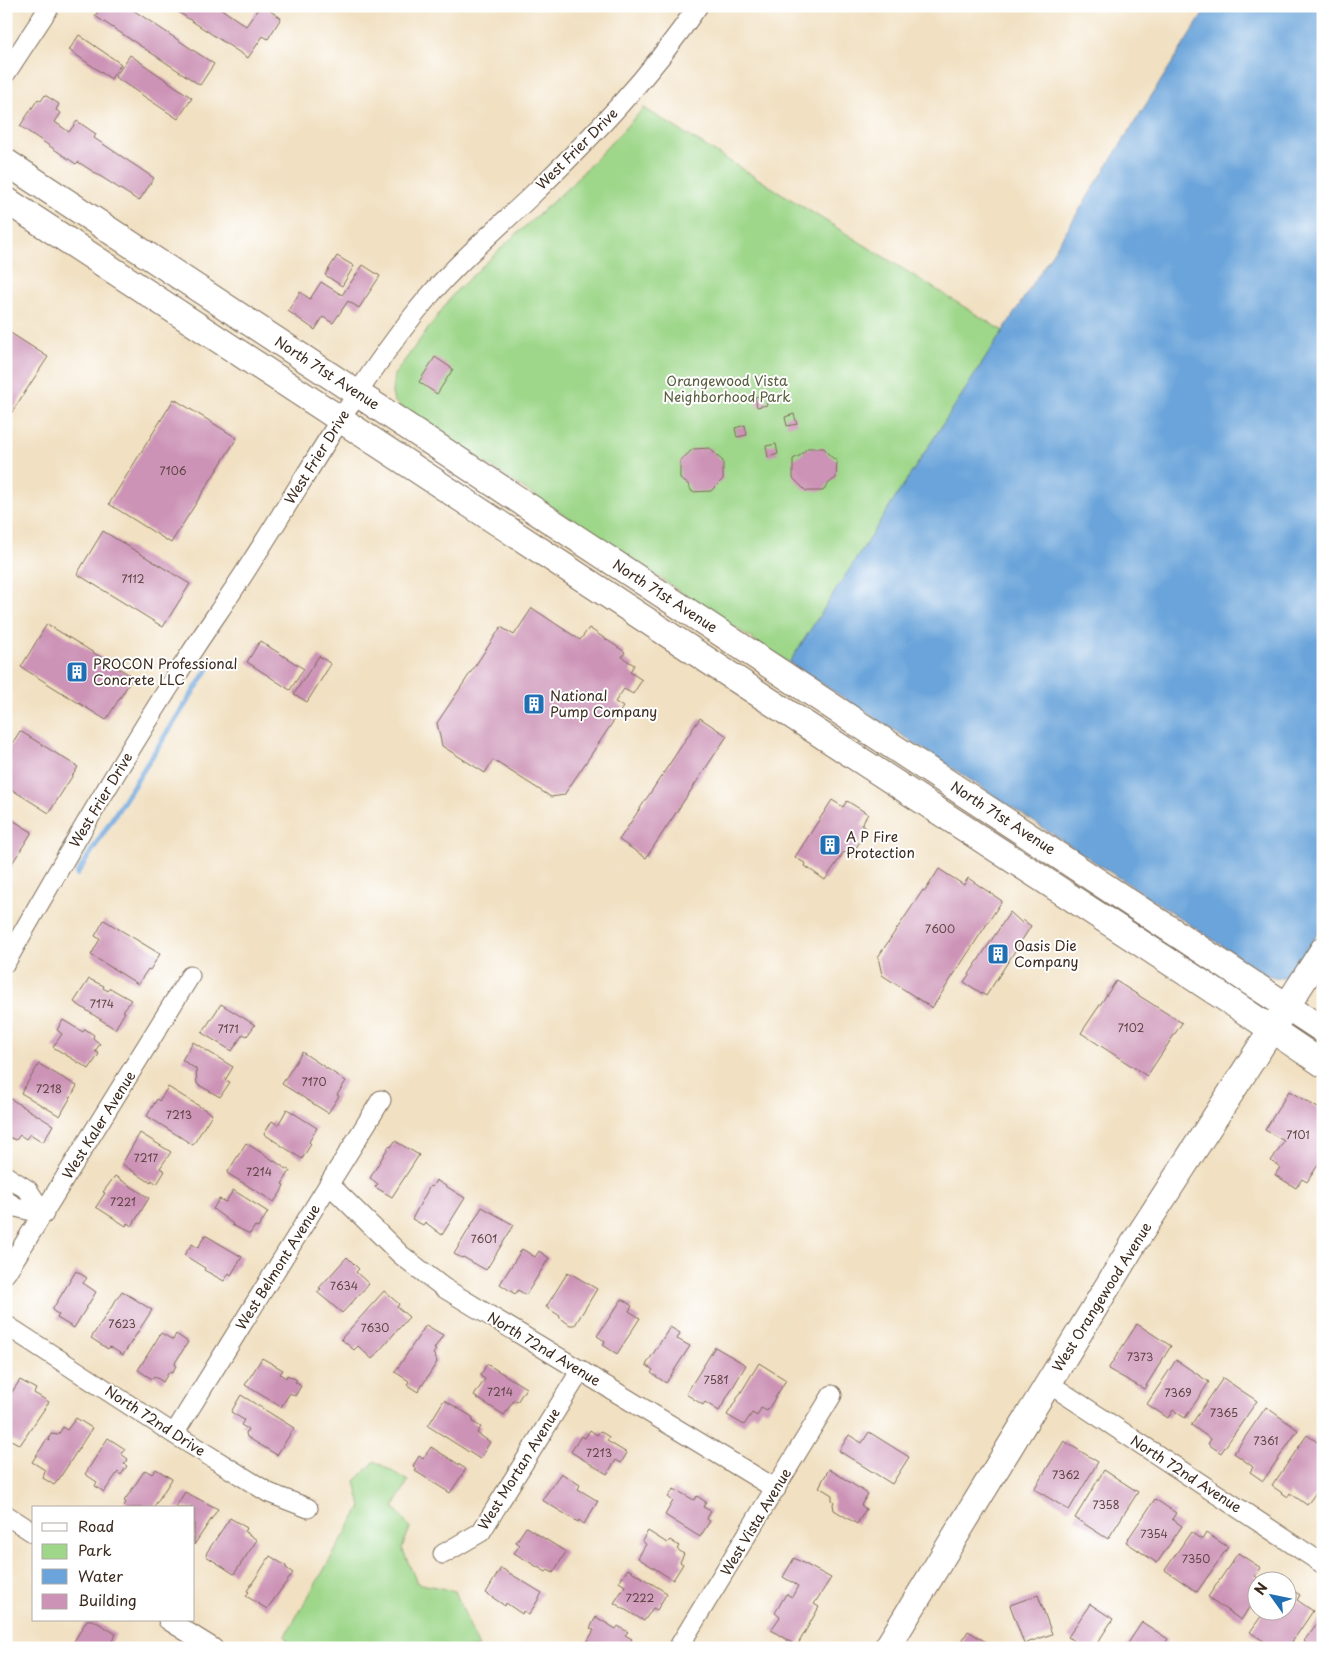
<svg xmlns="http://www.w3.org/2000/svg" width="1329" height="1654" font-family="'Playpen Sans',sans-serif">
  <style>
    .green { fill: #9ed78a; stroke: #6c8054 }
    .water { fill: #6ba4da; stroke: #53677c }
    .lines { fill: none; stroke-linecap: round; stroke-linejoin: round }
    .stream { stroke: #6ba4da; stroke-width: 5.5 }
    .building { fill: #cc93b6 }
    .street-casing { stroke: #7b6a57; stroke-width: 21 }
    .secondary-casing { stroke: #7b6a57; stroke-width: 28 }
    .street { stroke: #fff; stroke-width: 19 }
    .secondary { stroke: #fff; stroke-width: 26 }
    .labels { text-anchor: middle; stroke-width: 4; stroke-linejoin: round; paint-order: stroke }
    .number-label { font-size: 11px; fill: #5f4444 }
    .street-label { font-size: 14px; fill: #3b2a1e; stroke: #fff }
    .park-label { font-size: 14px; fill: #595e3e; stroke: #fff }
    .poi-label { font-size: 14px; fill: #3b2a1e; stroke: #fff; text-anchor: start }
  </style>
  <rect width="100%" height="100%" fill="#fff"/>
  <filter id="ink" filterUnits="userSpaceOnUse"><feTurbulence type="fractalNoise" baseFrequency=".02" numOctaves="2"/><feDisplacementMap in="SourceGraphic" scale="10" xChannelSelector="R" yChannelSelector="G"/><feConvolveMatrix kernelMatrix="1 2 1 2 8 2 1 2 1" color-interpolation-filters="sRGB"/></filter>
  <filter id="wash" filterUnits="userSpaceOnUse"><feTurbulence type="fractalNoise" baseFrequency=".0096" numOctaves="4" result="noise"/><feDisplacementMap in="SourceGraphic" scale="20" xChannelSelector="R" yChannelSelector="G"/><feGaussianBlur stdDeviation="1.12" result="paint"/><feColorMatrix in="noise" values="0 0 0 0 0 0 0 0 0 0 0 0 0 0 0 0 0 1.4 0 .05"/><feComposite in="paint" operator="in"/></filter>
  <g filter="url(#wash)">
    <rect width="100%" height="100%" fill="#f1e0c1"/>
    <path class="green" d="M644,108l359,223 -214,332 -386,-254 -9,-8 -2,-8 2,-18 61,-83 56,-53 58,-52z
      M375,1461l33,20 -14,26 16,21 -8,20 15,35 38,8 24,57h-188l-6,-12 76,-129 -6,-26z"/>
    <path class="water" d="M1208,6h115v919c-6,9 -12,19 -17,28 -11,18 -19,31 -41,21l-360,-237 -116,-74 214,-332z"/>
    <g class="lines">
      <path class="stream" d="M77,874l134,-210"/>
    </g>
    <g id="blocks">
      <path class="building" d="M102,6h25l87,58 -14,21 -105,-69z
        M169,6h48l29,20 14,-20h3l18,12 -13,21 -5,-3 -15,22z
        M79,35l42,29 -10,15 -42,-29z
        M130,55l62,43 -14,21 -63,-42z
        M45,95l14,9 -3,6 5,3 -6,9 14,10 8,-11 19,13 -2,4 60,40 -15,23 -61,-39 -2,2 -56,-38 18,-27 3,2z
        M337,256l17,10 -12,20 -17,-11z
        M363,265l17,11 -21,32 -11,-7 -15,22 -10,-6 -8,13 -27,-19 12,-19 10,7 11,-17 21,13z
        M6,330l42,27 -42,64z
        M435,357l18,12 -16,25 -18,-12z
        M765,394l2,11 -10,2 -2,-10z
        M174,399l63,39 -66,105 -62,-39z
        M794,414l3,10 -10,2 -2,-9z
        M745,425l2,10 -10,2 -2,-9z
        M776,444l2,10 -10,3 -2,-11z
        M710,448l7,8 6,5v18l-12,12 -19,1 -4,-8 -8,-5v-18l13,-12z
        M807,448h17l5,7 8,6 -1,17 -7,5 -6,8h-17l-13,-13v-19l8,-4z
        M103,531l87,53 -27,43 -86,-53z
        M532,608l48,32 9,-12 36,24 -3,5 12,8 -4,7 12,8 -9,14 -9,-5 -9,13 8,5 -59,88 -13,2 -58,-37 -8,13 -43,-27 -5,-23 64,-96 13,8z
        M47,624l86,53 -27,43 -85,-53z
        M260,641l44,28 -14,21 -43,-28z
        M319,656l12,8 -24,38 -13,-8z
        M700,718l27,18 -81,122 -27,-18z
        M20,731l58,36 -29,46 -43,-27v-33z
        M832,800l11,7 4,-6 21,13 -7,11 5,3 -6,9 2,1 -11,18 -7,-4 -19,28 -20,-14 1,-2 -11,-7z
        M6,816l26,16 -26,41z
        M939,869l25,16 4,-7 34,23 -70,107 -50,-33 -4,-18 45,-67 2,1z
        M1010,912l12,11 1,-3 8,6 -45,70 -22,-14z
        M104,920l56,34 -10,16 -2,-1 -10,15 -47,-29 9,-16 -5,-3z
        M89,979l15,7 -1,2 5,3 2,-3 21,12 -8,11 2,1 -10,17 -41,-27z
        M1116,981l66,42 -35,53 -66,-43z
        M221,1004l34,21 -8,11 -4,-2 -11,17 -30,-18z
        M63,1020l20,12 2,-3 9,6 -1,3 7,6 -5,7 4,3 -10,15 -36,-22 9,-13 -5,-4z
        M193,1042l40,25 -8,13 5,2 -10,15 -23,-13 -1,-15 -14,-9z
        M302,1052l44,29 -9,14 2,1 -11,17 -46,-29z
        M39,1064l38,22 -17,30 -39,-23z
        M168,1087l44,27 -19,31 -46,-29 10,-17 2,2z
        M1289,1091l34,20v53l-3,-2 -13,20 -5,-3 -6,9 -21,-13 5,-8 -9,-6 13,-20 -19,-11z
        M6,1096l47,29 -10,17 -13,-8 -4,5 -6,-4 -4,5 -5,-2 -5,-5z
        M287,1109l30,19 -8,14 2,2 -9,15 -38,-25 8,-13 6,4z
        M140,1133l31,19 -11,16 5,3 -8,13 -5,-4 -1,3 -29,-19z
        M395,1141l24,14 -27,42 -17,-10 3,-3 -8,-6 19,-32 2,1z
        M246,1143l44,28 -8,13 2,1 -3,7 -7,10 -47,-29z
        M115,1176l34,22 -17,28 -5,-3 -1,3 -30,-19 9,-14 -2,-1z
        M436,1180l29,18 -23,37 -17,-13 -2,3 -11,-6 18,-33 2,1z
        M233,1190l35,22 -10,16 -3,-2 -5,8 -18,-9 1,-1 -20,-15 6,-10 7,3z
        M482,1207l32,18 -28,45 -23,-13 -1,1 -8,-4z
        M205,1235l37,22 -11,18 -2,-2 -5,8 -20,-11 1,-2 -21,-13 8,-11 6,4z
        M522,1249l13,8 4,-6 10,7 -23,37 -8,-5 -3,4 -15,-10z
        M347,1257l12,12 -3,3 13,12 -27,29 -25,-21 4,-3 -2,-1z
        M76,1271l11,7 -4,5 13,9 -22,36 -17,-10 2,-3 -7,-5z
        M568,1272l29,17 -22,36h-5l-11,-8 1,-1 -14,-9z
        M122,1291l30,19 -29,45 -13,-8 -2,2 -17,-11z
        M384,1291l15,13 -2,3 12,10 -37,42 -14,-13 -4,4 -13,-11z
        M622,1299l10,7 -3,5 11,7 -23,36 -14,-9 2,-4 -8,-5z
        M1137,1324l34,22 -27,43 -36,-20z
        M426,1325l17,10 -9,14 2,1 -3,4 2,2 2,6 -19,30 -11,-7 2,-4 -14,-9z
        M670,1327l10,6 -3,6 13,7 -24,37 -15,-10 2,-3 -7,-5z
        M161,1333l12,7 3,-6 12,8 -13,21 1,3 -4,7 -3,-1 -6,10 -9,-6 -2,3 -14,-9z
        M715,1347l31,18 -27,46 -14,-9 -2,3 -17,-11z
        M262,1358l21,12 -3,4 6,4 1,-3 10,5 -2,2 6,4 -6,10 -5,-3 -9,14 -36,-22z
        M1176,1360l33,22 -24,36 -12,-8 -5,8 -21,-14z
        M759,1363l27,17 -19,31 -6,-3 -4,8 -5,-3 -8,12 -17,-10z
        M487,1364l39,24 -9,14 -3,-2 -10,15 -30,-19 11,-17 -5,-3z
        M1223,1378l34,23 -36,52 -13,-9 3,-5 -20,-14z
        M20,1380l16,9 -2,4 15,9 -29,43 -14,-8v-36z
        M241,1395l53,33 -17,27 -30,-18 -1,-4 2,-4 -7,-4 3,-5 -13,-8z
        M444,1400l27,16 2,2v4l8,5 -4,6 13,9 -10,17 -52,-33z
        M1266,1407l32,23 -35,51 -13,-9 3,-5 -19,-14z
        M76,1418l16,10 -33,51 -5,6 -11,-7 2,-8 -13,-8 15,-23 3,2 -1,-3 2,-4 7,1 5,-8 4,3z
        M590,1430l7,5 3,-4 9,6 -2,4 20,12 -6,10 -5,-3 -9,14 -36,-22 10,-16 4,2z
        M869,1432l40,25 -17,27 -53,-33 10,-16 13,8z
        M1307,1435l16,11v37l-16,22 -17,-12 -2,4 -16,-11z
        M108,1438l17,11 -4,5 7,5 -4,5 3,2 -6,9 -3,-3 -14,20 -9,-6 2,-4 -12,-8z
        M1064,1441l34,21 -29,48 -35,-21z
        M431,1447l35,22 -16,24 -35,-22 2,-2 -4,-3 6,-10 4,3z
        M156,1469l16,10 -19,29h-26l-3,-2 2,-4 -2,-1 21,-31 7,4z
        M829,1469l39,25 -7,11 5,4 -9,15 -23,-14 -1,-6 1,-2 -2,-2v-5l-13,-8z
        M1104,1470l34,22 -30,47 -33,-21z
        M561,1473l19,12 -2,4 20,12 -14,23 -5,-4 -1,2 -36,-22z
        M674,1489l20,11 3,-4 9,6 -3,5 8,4 -4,8 3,2 -10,16 -35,-22 8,-14 -5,-4z
        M185,1492l33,17 -24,36v-37h-19z
        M1155,1499l21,14 -4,6 10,7 -25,37 -31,-21z
        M230,1518l17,10 -3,3 13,9 -23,34 -28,-18 1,-4z
        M526,1527l40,25 -13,21 -5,-3 -2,2 -32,-19 6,-8 -4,-3z
        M648,1531l19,12 3,-3 9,6 -2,3 7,5 -4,8 3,2 -10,16 -35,-22 8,-14 -4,-3z
        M1191,1532l11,8 4,-7 22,14 -31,45 -32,-22z
        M1238,1553l23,15 -6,8 8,6h-7v15l-15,23 -33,-23z
        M270,1556l16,10v2l7,5 -26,36 -21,-13 3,-4 -2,-1z
        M794,1558l37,20 -17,26 5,3 -22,39 -26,-16 9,-13 -5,-4 11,-19 6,3 6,-11 -15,-9z
        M501,1568l41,25 -13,22 -6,-4 -1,3 -16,-11 -1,3 -19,-13z
        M628,1569l39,24 -10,17 -4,-2 -9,13 -30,-18 11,-17 -6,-4z
        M1286,1586l14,9 -3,5 16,11 -25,37h-14l-24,-16 14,-20h22z
        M1038,1595l14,39 -28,10 -14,-39z
        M1090,1604l23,15 -19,29h-10l-16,-11z
        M596,1617l20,12 2,-3 10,6 -3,3 7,4 -6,9h-34l-6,-4 8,-14 -4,-2z
        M1320,1619l3,2v27h-11l-8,-7z
        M87,1620h6l23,14 -8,14h-38z
        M1142,1622l26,17 -6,9h-37z
        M968,1631l28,17h-38z"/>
    </g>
  </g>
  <g filter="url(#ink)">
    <use href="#blocks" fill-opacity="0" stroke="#7b6a57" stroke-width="1"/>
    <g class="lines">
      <g class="street-casing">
        <path id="street" d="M6,73l44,-67
          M6,962c56,-99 113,-197 174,-292 23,-37 49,-72 72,-109 54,-84 102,-171 164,-249 33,-42 74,-77 113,-114 62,-60 120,-120 169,-192
          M6,1176l22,14 16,24
          M330,1185l71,70 43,33 332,201
          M6,1201l10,6 28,7
          M6,1273l184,-297
          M6,1325l168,109 95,59 39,15
          M1048,1383l275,181
          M174,1434l207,-334
          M6,1515l28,18
          M443,1554l38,-22 100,-162
          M168,1620l45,28
          M678,1648l154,-253"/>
      </g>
      <g class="secondary-casing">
        <path id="secondary" d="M6,162l1317,868
          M6,200l759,498 469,306 89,60
          M887,1648l247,-405 189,-293"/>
      </g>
      <use href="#street" class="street"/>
      <use href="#secondary" class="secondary"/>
    </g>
  </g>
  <defs>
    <g id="building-square" transform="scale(1.125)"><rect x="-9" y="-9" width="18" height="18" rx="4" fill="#1f6fb2" stroke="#fff"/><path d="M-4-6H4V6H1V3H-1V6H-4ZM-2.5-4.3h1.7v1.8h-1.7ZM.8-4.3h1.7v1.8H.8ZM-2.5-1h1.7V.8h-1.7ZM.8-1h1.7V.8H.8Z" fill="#fff"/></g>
  </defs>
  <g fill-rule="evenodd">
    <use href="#building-square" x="77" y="672"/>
    <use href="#building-square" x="534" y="704"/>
    <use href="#building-square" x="830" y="845"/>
    <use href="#building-square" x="998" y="954"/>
  </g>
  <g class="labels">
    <g class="number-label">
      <text x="173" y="475">7106</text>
      <text x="133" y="583">7112</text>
      <text x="940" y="933">7600</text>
      <text x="102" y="1008">7174</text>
      <text x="1131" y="1032">7102</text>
      <text x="228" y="1033">7171</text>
      <text x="314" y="1086">7170</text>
      <text x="49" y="1093">7218</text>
      <text x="179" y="1119">7213</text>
      <text x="1298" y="1139">7101</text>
      <text x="146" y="1162">7217</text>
      <text x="259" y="1176">7214</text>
      <text x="123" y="1206">7221</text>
      <text x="484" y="1243">7601</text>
      <text x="344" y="1290">7634</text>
      <text x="122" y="1328">7623</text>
      <text x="375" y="1332">7630</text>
      <text x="1140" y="1361">7373</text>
      <text x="716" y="1384">7581</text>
      <text x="500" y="1396">7214</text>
      <text x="1178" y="1397">7369</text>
      <text x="1224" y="1417">7365</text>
      <text x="1266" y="1445">7361</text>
      <text x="599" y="1457">7213</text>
      <text x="1066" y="1479">7362</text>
      <text x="1106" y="1509">7358</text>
      <text x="1154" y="1538">7354</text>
      <text x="1196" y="1563">7350</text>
      <text x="640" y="1602">7222</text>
    </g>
    <g class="street-label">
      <text transform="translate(577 149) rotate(-45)" y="5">West Frier Drive</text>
      <text transform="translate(327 373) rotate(33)" y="5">North 71st Avenue</text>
      <text transform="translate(317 457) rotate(-58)" y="5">West Frier Drive</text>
      <text transform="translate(665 596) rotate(33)" y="5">North 71st Avenue</text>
      <text transform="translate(101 800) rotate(-59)" y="5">West Frier Drive</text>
      <text transform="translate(1003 818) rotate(33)" y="5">North 71st Avenue</text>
      <text transform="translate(99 1125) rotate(-58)" y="5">West Kaler Avenue</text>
      <text transform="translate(278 1267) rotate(-58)" y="5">West Belmont Avenue</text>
      <text transform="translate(1102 1297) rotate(-58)" y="5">West Orangewood Avenue</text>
      <text transform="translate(544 1349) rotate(31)" y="5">North 72nd Avenue</text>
      <text transform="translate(155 1421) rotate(33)" y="5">North 72nd Drive</text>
      <text transform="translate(519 1469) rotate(-58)" y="5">West Mortan Avenue</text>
      <text transform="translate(1186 1474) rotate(33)" y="5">North 72nd Avenue</text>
      <text transform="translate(756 1522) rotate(-59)" y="5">West Vista Avenue</text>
    </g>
    <g class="park-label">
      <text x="727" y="386">Orangewood Vista<tspan x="727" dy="16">Neighborhood Park</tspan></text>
    </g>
    <g class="poi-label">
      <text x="93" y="669">PROCON Professional<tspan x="93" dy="16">Concrete LLC</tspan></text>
      <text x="550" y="701">National<tspan x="550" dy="16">Pump Company</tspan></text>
      <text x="846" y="842">A P Fire<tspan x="846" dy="16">Protection</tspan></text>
      <text x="1014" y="951">Oasis Die<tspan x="1014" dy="16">Company</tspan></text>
    </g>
  </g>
  <rect width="1329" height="1654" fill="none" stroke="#fff" stroke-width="25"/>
  <rect x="32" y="1506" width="162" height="115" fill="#ffffff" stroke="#b1aaa5"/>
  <rect x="42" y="1523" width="25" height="8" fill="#ffffff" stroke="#b1aaa5"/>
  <text x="78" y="1532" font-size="15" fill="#3b2a1e">Road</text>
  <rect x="42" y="1544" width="25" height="15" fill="#9ed78a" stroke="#b1aaa5"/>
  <text x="78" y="1556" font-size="15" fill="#3b2a1e">Park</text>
  <rect x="42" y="1569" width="25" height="15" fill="#6ba4da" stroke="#b1aaa5"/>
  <text x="78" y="1582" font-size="15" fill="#3b2a1e">Water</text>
  <rect x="42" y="1594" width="25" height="15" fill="#cc93b6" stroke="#b1aaa5"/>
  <text x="78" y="1606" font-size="15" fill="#3b2a1e">Building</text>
  <g transform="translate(1272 1596) rotate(303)"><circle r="24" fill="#ffffff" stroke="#b1aaa5"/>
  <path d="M0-4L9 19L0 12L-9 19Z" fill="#1f6fb2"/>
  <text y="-8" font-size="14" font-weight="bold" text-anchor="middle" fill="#3b2a1e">N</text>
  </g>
</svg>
